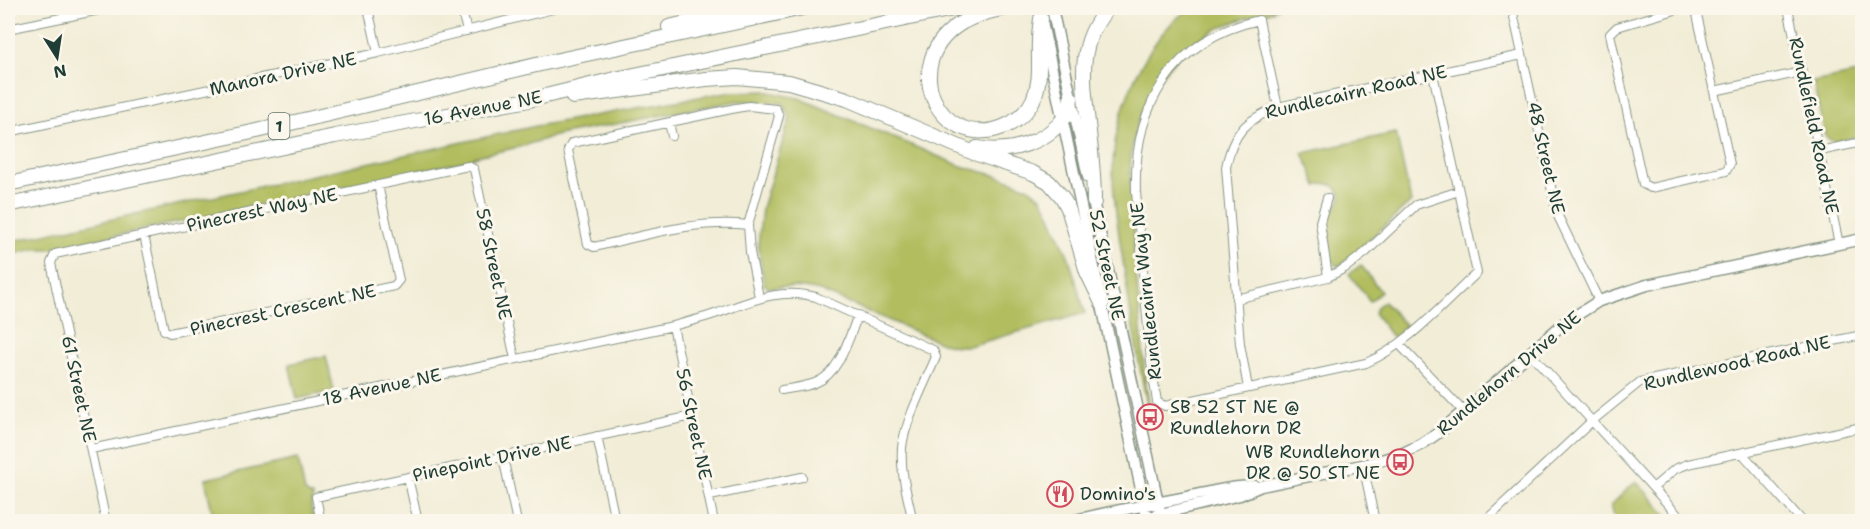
<svg xmlns="http://www.w3.org/2000/svg" width="1870" height="529" font-family="'Shantell Sans',sans-serif">
  <style>
    .green { fill: #b1bd5f; stroke: #687d4a; stroke-width: 1.5 }
    .lines { fill: none; stroke-linecap: round; stroke-linejoin: round }
    .street-casing { stroke: #889586; stroke-width: 10 }
    .secondary-casing { stroke: #889586; stroke-width: 13 }
    .highway-casing { stroke: #889586; stroke-width: 16 }
    .street { stroke: #fff; stroke-width: 8 }
    .secondary { stroke: #fff; stroke-width: 10 }
    .highway { stroke: #fff; stroke-width: 14 }
    .labels { text-anchor: middle; stroke-width: 6; stroke-linejoin: round; paint-order: stroke }
    .shield { fill: #fbf7ec; stroke: #61756b; stroke-width: 1.5 }
    .shield-label { font-size: 16px; font-weight: bold; fill: #1f3d34 }
    .street-label { font-size: 18px; fill: #1f3d34; stroke: #fbf7ec }
    .poi-label { font-size: 18px; fill: #1f3d34; stroke: #fbf7ec; text-anchor: start }
  </style>
  <rect width="100%" height="100%" fill="#fbf7ec"/>
  <filter id="ink" filterUnits="userSpaceOnUse"><feTurbulence type="fractalNoise" baseFrequency=".0167" numOctaves="2"/><feDisplacementMap in="SourceGraphic" scale="12" xChannelSelector="R" yChannelSelector="G"/><feConvolveMatrix kernelMatrix="1 2 1 2 8 2 1 2 1" color-interpolation-filters="sRGB"/></filter>
  <filter id="wash" filterUnits="userSpaceOnUse"><feTurbulence type="fractalNoise" baseFrequency=".008" numOctaves="4" result="noise"/><feDisplacementMap in="SourceGraphic" scale="24" xChannelSelector="R" yChannelSelector="G"/><feGaussianBlur stdDeviation="1.35" result="paint"/><feColorMatrix in="noise" values="0 0 0 0 0 0 0 0 0 0 0 0 0 0 0 0 0 1.4 0 .05"/><feComposite in="paint" operator="in"/></filter>
  <g filter="url(#wash)">
    <rect width="100%" height="100%" fill="#f2edd7"/>
    <path class="green" d="M1193,8h85l-5,1v2c-23,6 -45,11 -65,23 -40,22 -70,69 -76,115 -4,26 0,52 3,78l-2,7 13,153 3,16h-2c-11,-49 -18,-99 -25,-148 -4,-27 -9,-55 -9,-82 -1,-51 25,-118 62,-153 5,-5 12,-9 18,-12z
      M1862,72v64l-29,6 -8,-6 -12,-54z
      M765,91l34,7 162,68 41,11 25,10 14,10 7,12 21,49 16,55 -116,33h-13l-14,-3 -122,-52c-18,-4 -33,-5 -51,-3l-5,-4 -6,-38 4,-38 28,-90 -8,-15 -45,-2 -179,34 -39,12 -42,9 -12,5 -413,88h-17l-27,6v-13l528,-116 191,-34z
      M1396,133l15,69 -70,63 -5,1 -6,-8 -3,-36 2,-6 12,-17c-2,-13 -12,-19 -24,-13l-14,-33z
      M1361,265l20,27 -11,9 -21,-27z
      M1384,302l23,25 -14,11 -19,-25 4,-7z
      M326,356l8,35 -37,8 -8,-35z
      M298,459l7,33 8,5 -2,10 3,14h-100l-9,-42z
      M1636,481l36,40h-57l-4,-16z"/>
  </g>
  <g filter="url(#ink)">
    <g class="lines">
      <g class="street-casing">
        <path id="street" d="M368,8l10,45
          M461,8l6,23
          M1512,8l45,206 42,87
          M1682,8l-65,19 -7,7 33,150 8,4 75,-17 4,-7 -34,-154 -2,-2
          M1788,8l51,236
          M8,29l101,-21
          M1714,91l87,-19
          M1278,107l-19,-87c-87,19 -126,87 -123,172l15,170 6,40 8,4 201,-43c42,-18 78,-60 111,-90l-44,-199
          M669,123l3,13
          M8,132l370,-79 179,-45
          M1820,151l42,-9
          M1327,198l-7,24 8,55
          M748,225c-52,-6 -104,11 -154,22l-6,-3 -20,-94 4,-7 164,-35 13,-2 27,3 3,7 -31,109 2,27 9,45
          M144,235l20,95 6,3 224,-47 5,-6 -21,-95
          M1236,299l92,-22 17,-9 20,-15 51,-48 43,-14
          M673,326l41,196
          M1399,344l64,67
          M1530,353l154,169
          M1248,388l-8,-44 -14,-177c7,-34 19,-47 52,-60l244,-52
          M782,390c10,-2 23,-3 33,-7 25,-9 34,-46 43,-68
          M597,436l17,79
          M91,449l582,-123c15,-4 30,-8 45,-13 33,-12 63,-26 98,-16l117,53 3,7c-10,24 -32,66 -34,91 -2,24 6,50 11,74
          M1742,453l61,69
          M503,457l14,65
          M1363,464l12,58
          M408,477l10,45
          M1653,488l22,-19 13,-5 174,-37
          M710,496l92,-19
          M8,521v1
          M106,522l-55,-259 4,-9 413,-88 6,3 41,190
          M321,522l-5,-25 376,-81
          M1484,522l107,-100 49,-40 222,-47
          M1852,522l10,-3"/>
      </g>
      <g class="secondary-casing">
        <path id="secondary" d="M1039,8l109,514
          M1052,8l36,169
          M1092,196l70,325
          M1067,522c37,-9 73,-16 110,-23 26,-5 52,-13 78,-13
          M1127,522l113,-27 21,-9 111,-23 29,-9 21,-10 19,-13 123,-108 35,-22 48,-16 215,-46"/>
      </g>
      <g class="highway-casing">
        <path id="highway" d="M1006,8c-15,3 -30,7 -43,14 -67,39 -25,130 40,105 13,-5 24,-15 30,-27 9,-20 5,-38 6,-59 0,-7 1,-15 2,-22
          M669,27l80,-19
          M573,97l133,-18 31,-2 52,5 58,17 127,54 59,20 16,9 13,15 6,11 19,64 15,31
          M977,148c33,6 69,-5 89,-32 4,-5 4,-13 5,-18
          M8,184l249,-53 292,-69 254,-54
          M1094,202c0,-27 -3,-53 -6,-79 -5,-44 -11,-80 20,-115
          M8,205l327,-69 194,-36 86,-21 343,-71"/>
      </g>
      <use href="#street" class="street"/>
      <use href="#secondary" class="secondary"/>
      <use href="#highway" class="highway"/>
    </g>
  </g>
  <defs>
    <g id="bus-ring" transform="scale(1.35)"><circle r="9.5" fill="#fbf7ec" stroke="#d1495b" stroke-width="1.5"/><path d="M-5-6H5V4H4V6H2V4H-2V6H-4V4H-5ZM-3.5-4V0h7V-4ZM-3.5 1.2v1.5H-2V1.2ZM2 1.2v1.5H3.5V1.2Z" fill="#d1495b"/></g>
    <g id="restaurant-ring" transform="scale(1.35)"><circle r="9.5" fill="#fbf7ec" stroke="#d1495b" stroke-width="1.5"/><path d="M-5-6h1v4h1v-4h1v4h1v-4h1v5L-1.5 .5V6h-2V.5L-5-1ZM5-6V6H3V1.5H1.5Q1.5-4 5-6Z" fill="#d1495b"/></g>
  </defs>
  <g fill-rule="evenodd">
    <use href="#bus-ring" x="1150" y="417"/>
    <use href="#bus-ring" x="1400" y="462"/>
    <use href="#restaurant-ring" x="1060" y="494"/>
  </g>
  <g class="labels">
    <rect class="shield" x="268.5" y="113" width="21" height="26" rx="4.5"/>
    <g class="shield-label">
      <text x="279" y="132">1</text>
    </g>
    <g class="street-label">
      <text transform="translate(283 74) rotate(-12)" y="6">Manora Drive NE</text>
      <text transform="translate(1356 92) rotate(-13)" y="6">Rundlecairn Road NE</text>
      <text transform="translate(483 108) rotate(-11)" y="6">16 Avenue NE</text>
      <text transform="translate(1814 126) rotate(78)" y="6">Rundlefield Road NE</text>
      <text transform="translate(1546 158) rotate(77)" y="6">48 Street NE</text>
      <text transform="translate(262 210) rotate(-12)" y="6">Pinecrest Way NE</text>
      <text transform="translate(494 264) rotate(78)" y="6">58 Street NE</text>
      <text transform="translate(1107 265) rotate(78)" y="6">52 Street NE</text>
      <text transform="translate(1146 291) rotate(-96)" y="6">Rundlecairn Way NE</text>
      <text transform="translate(283 310) rotate(-12)" y="6">Pinecrest Crescent NE</text>
      <text transform="translate(1737 363) rotate(-13)" y="6">Rundlewood Road NE</text>
      <text transform="translate(1509 373) rotate(-40)" y="6">Rundlehorn Drive NE</text>
      <text transform="translate(382 387) rotate(-12)" y="6">18 Avenue NE</text>
      <text transform="translate(79 389) rotate(78)" y="6">61 Street NE</text>
      <text transform="translate(694 424) rotate(78)" y="6">56 Street NE</text>
      <text transform="translate(492 459) rotate(-12)" y="6">Pinepoint Drive NE</text>
    </g>
    <g class="poi-label">
      <text x="1170" y="413">SB 52 ST NE @<tspan x="1170" dy="21">Rundlehorn DR</tspan></text>
      <text x="1380" y="458" text-anchor="end">WB Rundlehorn<tspan x="1380" dy="21">DR @ 50 ST NE</tspan></text>
      <text x="1080" y="500">Domino's</text>
    </g>
  </g>
  <rect width="1870" height="529" fill="none" stroke="#fbf7ec" stroke-width="30"/>
  <g transform="translate(57 57) rotate(168)" stroke="#fbf7ec" stroke-width="4.5" paint-order="stroke">
  <path d="M0-4.5L10 22L0 15L-10 22Z" fill="#1f3d34"/>
  <text y="-9" font-size="16" font-weight="bold" text-anchor="middle" fill="#1f3d34">N</text>
  </g>
</svg>
